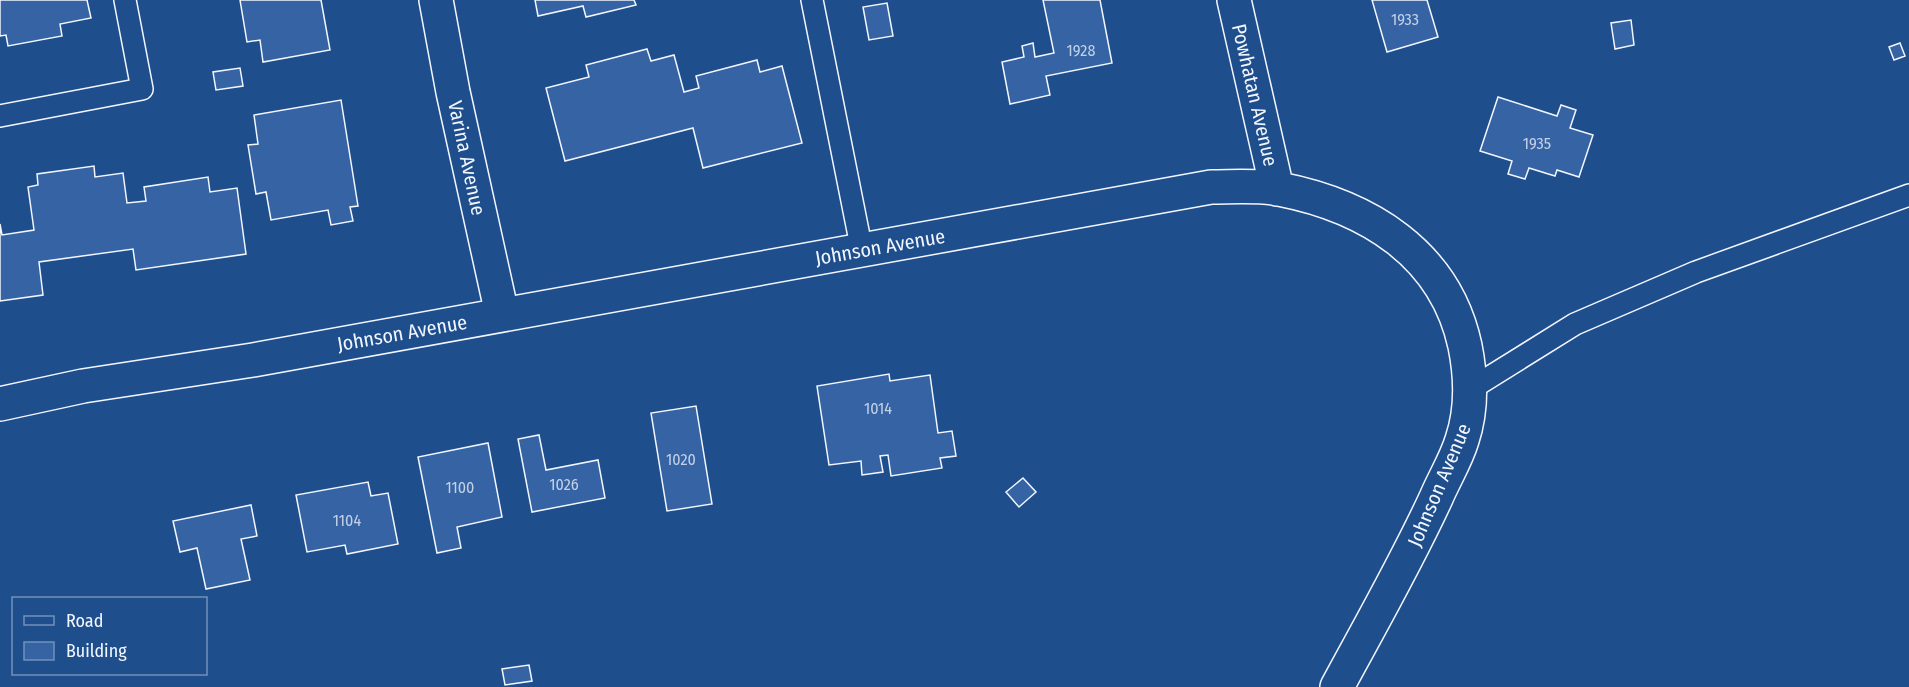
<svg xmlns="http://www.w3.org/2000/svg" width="1909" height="687" font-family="'Fira Sans Condensed',sans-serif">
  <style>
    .building { fill: #3563a3; stroke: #f2f6ff; stroke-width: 1.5 }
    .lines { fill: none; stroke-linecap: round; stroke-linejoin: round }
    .service-casing { stroke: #f2f6ff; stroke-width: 24 }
    .minor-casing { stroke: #f2f6ff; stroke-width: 36 }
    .service { stroke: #1f4e8c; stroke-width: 21 }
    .minor { stroke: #1f4e8c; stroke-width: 33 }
    .labels { text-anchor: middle; stroke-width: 4.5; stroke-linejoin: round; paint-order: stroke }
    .number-label { font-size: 16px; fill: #c3d1e8 }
    .street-label { font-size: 20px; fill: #f2f6ff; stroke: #1f4e8c }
  </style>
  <rect width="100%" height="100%" fill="#1f4e8c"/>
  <path class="building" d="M0,0h87l4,18 -31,6 2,12 -54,10 -2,-11 -6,1z
    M240,0h81l9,50 -67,12 -3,-22 -13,2z
    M535,0h99l2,5 -50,12 -3,-11 -45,10z
    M1043,0h57l12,63 -66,13 4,19 -40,9 -8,-42 22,-5 -2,-11 11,-3 2,14 19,-4z
    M1372,0h55l11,37 -51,15z
    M887,3l6,33 -24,4 -6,-33z
    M1631,20l3,25 -19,4 -4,-26z
    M1900,43l5,13 -11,4 -5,-13z
    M647,49l4,12 23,-6 10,37 15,-4 -3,-12 61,-16 3,12 22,-6 20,77 -99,25 -10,-40 -128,33 -19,-73 43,-11 -3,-12z
    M240,68l3,18 -27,4 -3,-18z
    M1498,97l59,19 4,-11 15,5 -6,18 23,7 -14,42 -22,-7 -2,6 -26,-8 -4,11 -17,-5 4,-13 -32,-10z
    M341,100l17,106 -8,1 3,14 -22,4 -3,-15 -57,10 -5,-28 -10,2 -8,-49 10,-1 -4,-29z
    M94,166l1,11 28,-4 4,30 19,-2 -2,-14 64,-10 2,15 27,-4 9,66 -110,16 -3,-21 -94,13 4,33 -43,6v-77l2,11 32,-5 -6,-43 10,-2 -1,-11z
    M889,374l1,7 40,-6 8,58 14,-2 4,25 -16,2 2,10 -51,8 -3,-21 -8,1 3,16 -21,3 -1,-14 -32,4 -12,-79z
    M696,406l16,98 -45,7 -16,-98z
    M539,435l7,35 52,-10 7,38 -73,14 -14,-73z
    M488,443l14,74 -45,10 4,21 -24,5 -19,-96z
    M1023,478l13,14 -17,15 -13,-15z
    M368,482l3,14 17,-3 10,51 -51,10 -2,-9 -38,7 -11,-57z
    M251,505l6,31 -16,3 9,41 -44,9 -9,-41 -17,4 -7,-31z
    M529,665l3,16 -27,4 -3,-16z"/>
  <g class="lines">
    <g class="service-casing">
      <path id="service" d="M812,0l50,251
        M0,116l142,-27 -17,-89
        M1469,390l106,-66 121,-52 213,-77"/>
    </g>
    <g class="minor-casing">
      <path id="minor" d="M436,0l17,92 49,222
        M1234,0l43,189
        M0,404l83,-18 170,-26 958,-173c22,0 47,-2 68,2 88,17 166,64 186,157 6,30 7,64 -3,94 -6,20 -18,39 -26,58 -30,65 -65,126 -99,189"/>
    </g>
    <use href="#service" class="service"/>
    <use href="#minor" class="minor"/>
  </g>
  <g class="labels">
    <g class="number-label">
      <text x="1405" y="25">1933</text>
      <text x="1081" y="56">1928</text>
      <text x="1537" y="149">1935</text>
      <text x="878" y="414">1014</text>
      <text x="681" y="465">1020</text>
      <text x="564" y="490">1026</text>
      <text x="460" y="493">1100</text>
      <text x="347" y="526">1104</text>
    </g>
    <g class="street-label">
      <text transform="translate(1255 95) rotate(77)" y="7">Powhatan Avenue</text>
      <text transform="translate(467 158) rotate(78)" y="7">Varina Avenue</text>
      <text transform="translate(880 247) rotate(-10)" y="7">Johnson Avenue</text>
      <text transform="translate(402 333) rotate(-10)" y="7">Johnson Avenue</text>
      <text transform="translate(1439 485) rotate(-67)" y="7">Johnson Avenue</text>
    </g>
  </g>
  <rect x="12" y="597" width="195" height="78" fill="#1f4e8c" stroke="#7391ba" stroke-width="1.5"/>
  <rect x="24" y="616" width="30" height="9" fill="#1f4e8c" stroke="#7391ba" stroke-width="1.5"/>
  <text x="66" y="627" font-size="18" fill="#f2f6ff">Road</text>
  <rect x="24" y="642" width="30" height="18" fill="#3563a3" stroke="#7391ba" stroke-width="1.5"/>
  <text x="66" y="657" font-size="18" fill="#f2f6ff">Building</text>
</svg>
